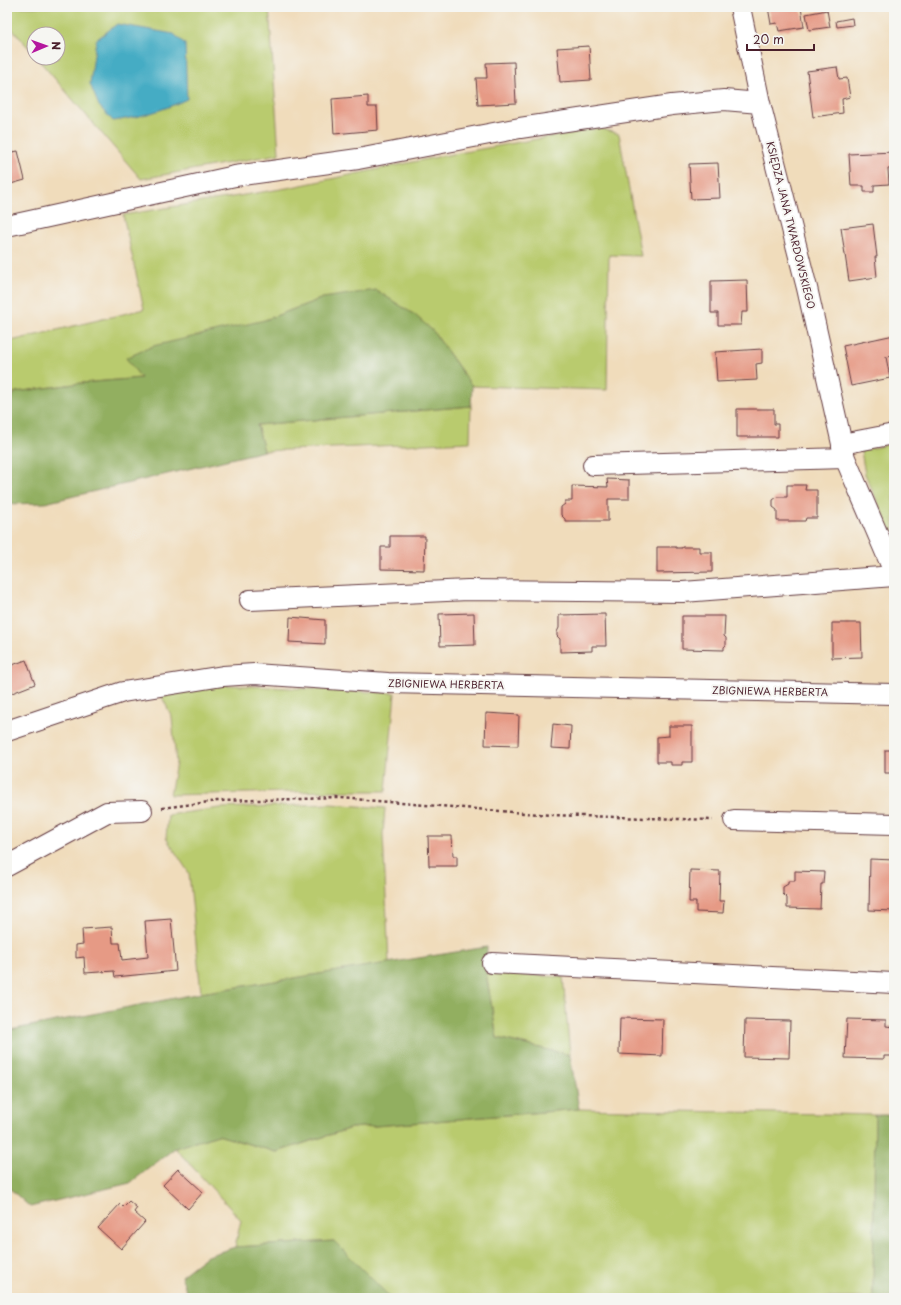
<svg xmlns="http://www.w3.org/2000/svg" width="901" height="1305" font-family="'Playpen Sans',sans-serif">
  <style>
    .green { fill: #b9cb6e; stroke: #82754c }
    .forest { fill: #92af61; stroke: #6e6746 }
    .water { fill: #44acc4; stroke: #476678 }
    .building { fill: #e69a85 }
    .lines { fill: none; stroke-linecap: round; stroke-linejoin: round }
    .street-casing { stroke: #633b41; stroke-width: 22 }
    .path { stroke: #633b41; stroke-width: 2.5; stroke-dasharray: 3 3; stroke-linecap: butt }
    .street { stroke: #fff; stroke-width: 20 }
    .labels { text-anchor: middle; stroke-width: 4; stroke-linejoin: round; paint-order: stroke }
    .street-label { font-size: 10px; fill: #4a1f2b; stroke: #f6f6f2 }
  </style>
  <rect width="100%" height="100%" fill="#f6f6f2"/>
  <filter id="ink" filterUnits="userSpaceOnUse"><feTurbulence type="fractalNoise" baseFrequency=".025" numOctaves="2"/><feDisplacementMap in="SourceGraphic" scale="8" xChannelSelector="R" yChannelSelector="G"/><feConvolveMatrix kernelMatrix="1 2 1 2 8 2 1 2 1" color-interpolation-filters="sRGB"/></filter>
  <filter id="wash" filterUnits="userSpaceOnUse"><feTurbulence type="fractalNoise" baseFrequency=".012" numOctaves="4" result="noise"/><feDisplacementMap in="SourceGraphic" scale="16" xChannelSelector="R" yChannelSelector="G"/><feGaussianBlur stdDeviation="0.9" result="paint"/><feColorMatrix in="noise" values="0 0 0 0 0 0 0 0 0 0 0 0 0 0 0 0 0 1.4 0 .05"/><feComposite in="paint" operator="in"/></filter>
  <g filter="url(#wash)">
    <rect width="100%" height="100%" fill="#f0dcbb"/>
    <path class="green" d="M7,7h262l10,147 -138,25 -104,-121h21v-24h-24v20l-27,-31z
      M599,128l20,6 22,122 -32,-1 -2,135 -135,-4 -39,-55 -110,-33 -58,22 -124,58 -59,5 -66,9 -9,4v-54l137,-33 -21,-94 164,-27 155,-32z
      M471,406l-1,36 -206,9 -7,-26z
      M894,443v96l-29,-65 -4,-23z
      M226,685l169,8 -9,98h-57l-159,4 6,-32 -4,-46 -12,-24z
      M330,804l55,4 -2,26 6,129 -188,30 -12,-120 -23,-35 2,-23 52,-7z
      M486,973l77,4 7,78 -73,-17z
      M579,1109l296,6 -2,183h-482l-57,-57 -99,6 6,-27 -66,-72 43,-13 59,17 74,-24z"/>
    <path class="forest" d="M376,290l39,25 18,16 39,55 -1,20 -214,19 7,26 -219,52 -36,1 -2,-2v-99l9,-11 66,-9 59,-5 -15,-20 27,-12 112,-26 58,-22z
      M487,947l-1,26 11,65 73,17 9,54 -228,19 -75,24 -58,-17 -43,13 -45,35 -100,24 -23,-21v-153l3,-3 191,-37z
      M875,1115h19v183h-21z
      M334,1241l57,57h-202l-8,-22 26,-20 28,-9z"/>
    <path class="water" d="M117,24l57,10 11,10 2,55c-26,12 -46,18 -74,22l-14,-15 -9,-22 6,-44z"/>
    <g id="blocks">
      <path class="building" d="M768,7h33l3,20 -25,4 -2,-8 -6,1z
        M827,10l3,17 -21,3 -3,-16z
        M852,18l1,7 -16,2 -1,-6z
        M589,46l2,34 -31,2 -3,-34z
        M514,62l2,41 -38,2 -2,-27h11l-1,-15z
        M837,67l2,12 8,-1 3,19 -8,2 1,14 -30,4 -6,-46z
        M368,96v11h9l1,23 -44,4 -2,-35z
        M18,151l7,29 -18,5v-32z
        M894,152v16l-6,1 1,15 -15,1v7h-10v-6h-13l-2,-32z
        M718,163l2,35 -29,1 -2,-35z
        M873,224l4,33h-2l2,20 -28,4 -8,-53z
        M747,280l1,32h-6l-1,13h-23v-12h-7v-32z
        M894,335v21l-8,1 4,21 -39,8 -8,-40z
        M762,349v14l-6,1 1,16 -40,2 -2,-30z
        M737,409h37v15h4v13h-41z
        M607,479l22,1v19h-21v22h-43v-2l-4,-4v-8l4,-3v-3h7v-15l36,1z
        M787,485h19l-1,5h12v28h-11l-1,3h-28v-11l-4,-3v-7l4,-3h10z
        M390,536h35l-1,34 -43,-1v-22h9z
        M657,547h19v1h6v-1h17v5h13v20l-55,1z
        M474,613l1,32 -35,1 -1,-32z
        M605,614l1,32h-14v5l-32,1v-13l-3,-3v-4l2,-4v-13z
        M682,616h43l-1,20 2,2v7l-2,2v3l-42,-1z
        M290,617l35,3v24l-36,-2z
        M832,623h29l1,34 -30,1z
        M26,660l9,24 -23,9 -5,-15v-11z
        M486,713l33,2 -1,31 -33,-1z
        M553,724l18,2 -1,23 -19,-1z
        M669,726h23v36h-10v3h-11v-3h-14v-25l12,-1z
        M885,750h9v23h-9z
        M428,836h24l1,20h4v10h-28z
        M870,859l24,1v51l-25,-1z
        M690,870l30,1 -1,30h5l-1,12 -27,-1v-10h-7z
        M795,871l29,1 -1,12h-2l-1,25 -33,-1v-10l-4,-4v-7l5,-3v-3h7z
        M171,919l5,52 -61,6 -1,-6 -29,2 -1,-16 -8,1v-13l7,-1 -1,-15 30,-2 1,16h7l2,17 26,-3 -3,-36z
        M620,1018l43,1 -1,37 -43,-2z
        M847,1019l39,1v6l8,1v29h-10v3l-39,-1z
        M745,1020l45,1 -1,37 -45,-1z
        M178,1169l25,23 -15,17 -25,-24z
        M129,1201l8,7 -3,4 11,10 -24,27 -23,-21 22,-24 3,3z"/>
    </g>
  </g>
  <g filter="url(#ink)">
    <use href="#blocks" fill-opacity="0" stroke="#633b41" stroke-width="1"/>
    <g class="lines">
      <g class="street-casing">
        <path id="street" d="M740,7l20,96 47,185 35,156 52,-10
          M7,226l228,-50 123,-17 162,-31 152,-23 52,-5 36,3
          M842,446l3,12 49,114
          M593,465l252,-7
          M250,600l218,-10 215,2 211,-16
          M7,731l116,-39 100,-16 31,-2 134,9 506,11
          M734,820l160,4
          M7,866l100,-54 35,-1
          M492,963l402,20"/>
      </g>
      <path class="path" d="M162,808l55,-7 123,-3 210,17 163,5"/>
      <use href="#street" class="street"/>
    </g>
  </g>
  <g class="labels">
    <g class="street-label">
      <text transform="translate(791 225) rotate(76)" y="4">KSIĘDZA JANA TWARDOWSKIEGO</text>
      <text transform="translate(446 684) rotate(1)" y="4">ZBIGNIEWA HERBERTA</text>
      <text transform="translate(770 691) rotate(1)" y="4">ZBIGNIEWA HERBERTA</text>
    </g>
  </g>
  <rect width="901" height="1305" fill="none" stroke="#f6f6f2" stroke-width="24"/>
  <g transform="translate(46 46) rotate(88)"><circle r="19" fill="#f6f6f2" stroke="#b1a0a2"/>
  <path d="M0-3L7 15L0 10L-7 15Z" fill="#b5179e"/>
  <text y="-6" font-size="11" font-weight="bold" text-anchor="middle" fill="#4a1f2b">N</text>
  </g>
  <path d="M747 44v6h67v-6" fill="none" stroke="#4a1f2b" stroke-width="2"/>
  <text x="753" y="44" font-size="12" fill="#4a1f2b" stroke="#f6f6f2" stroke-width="3" paint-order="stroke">20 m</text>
</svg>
